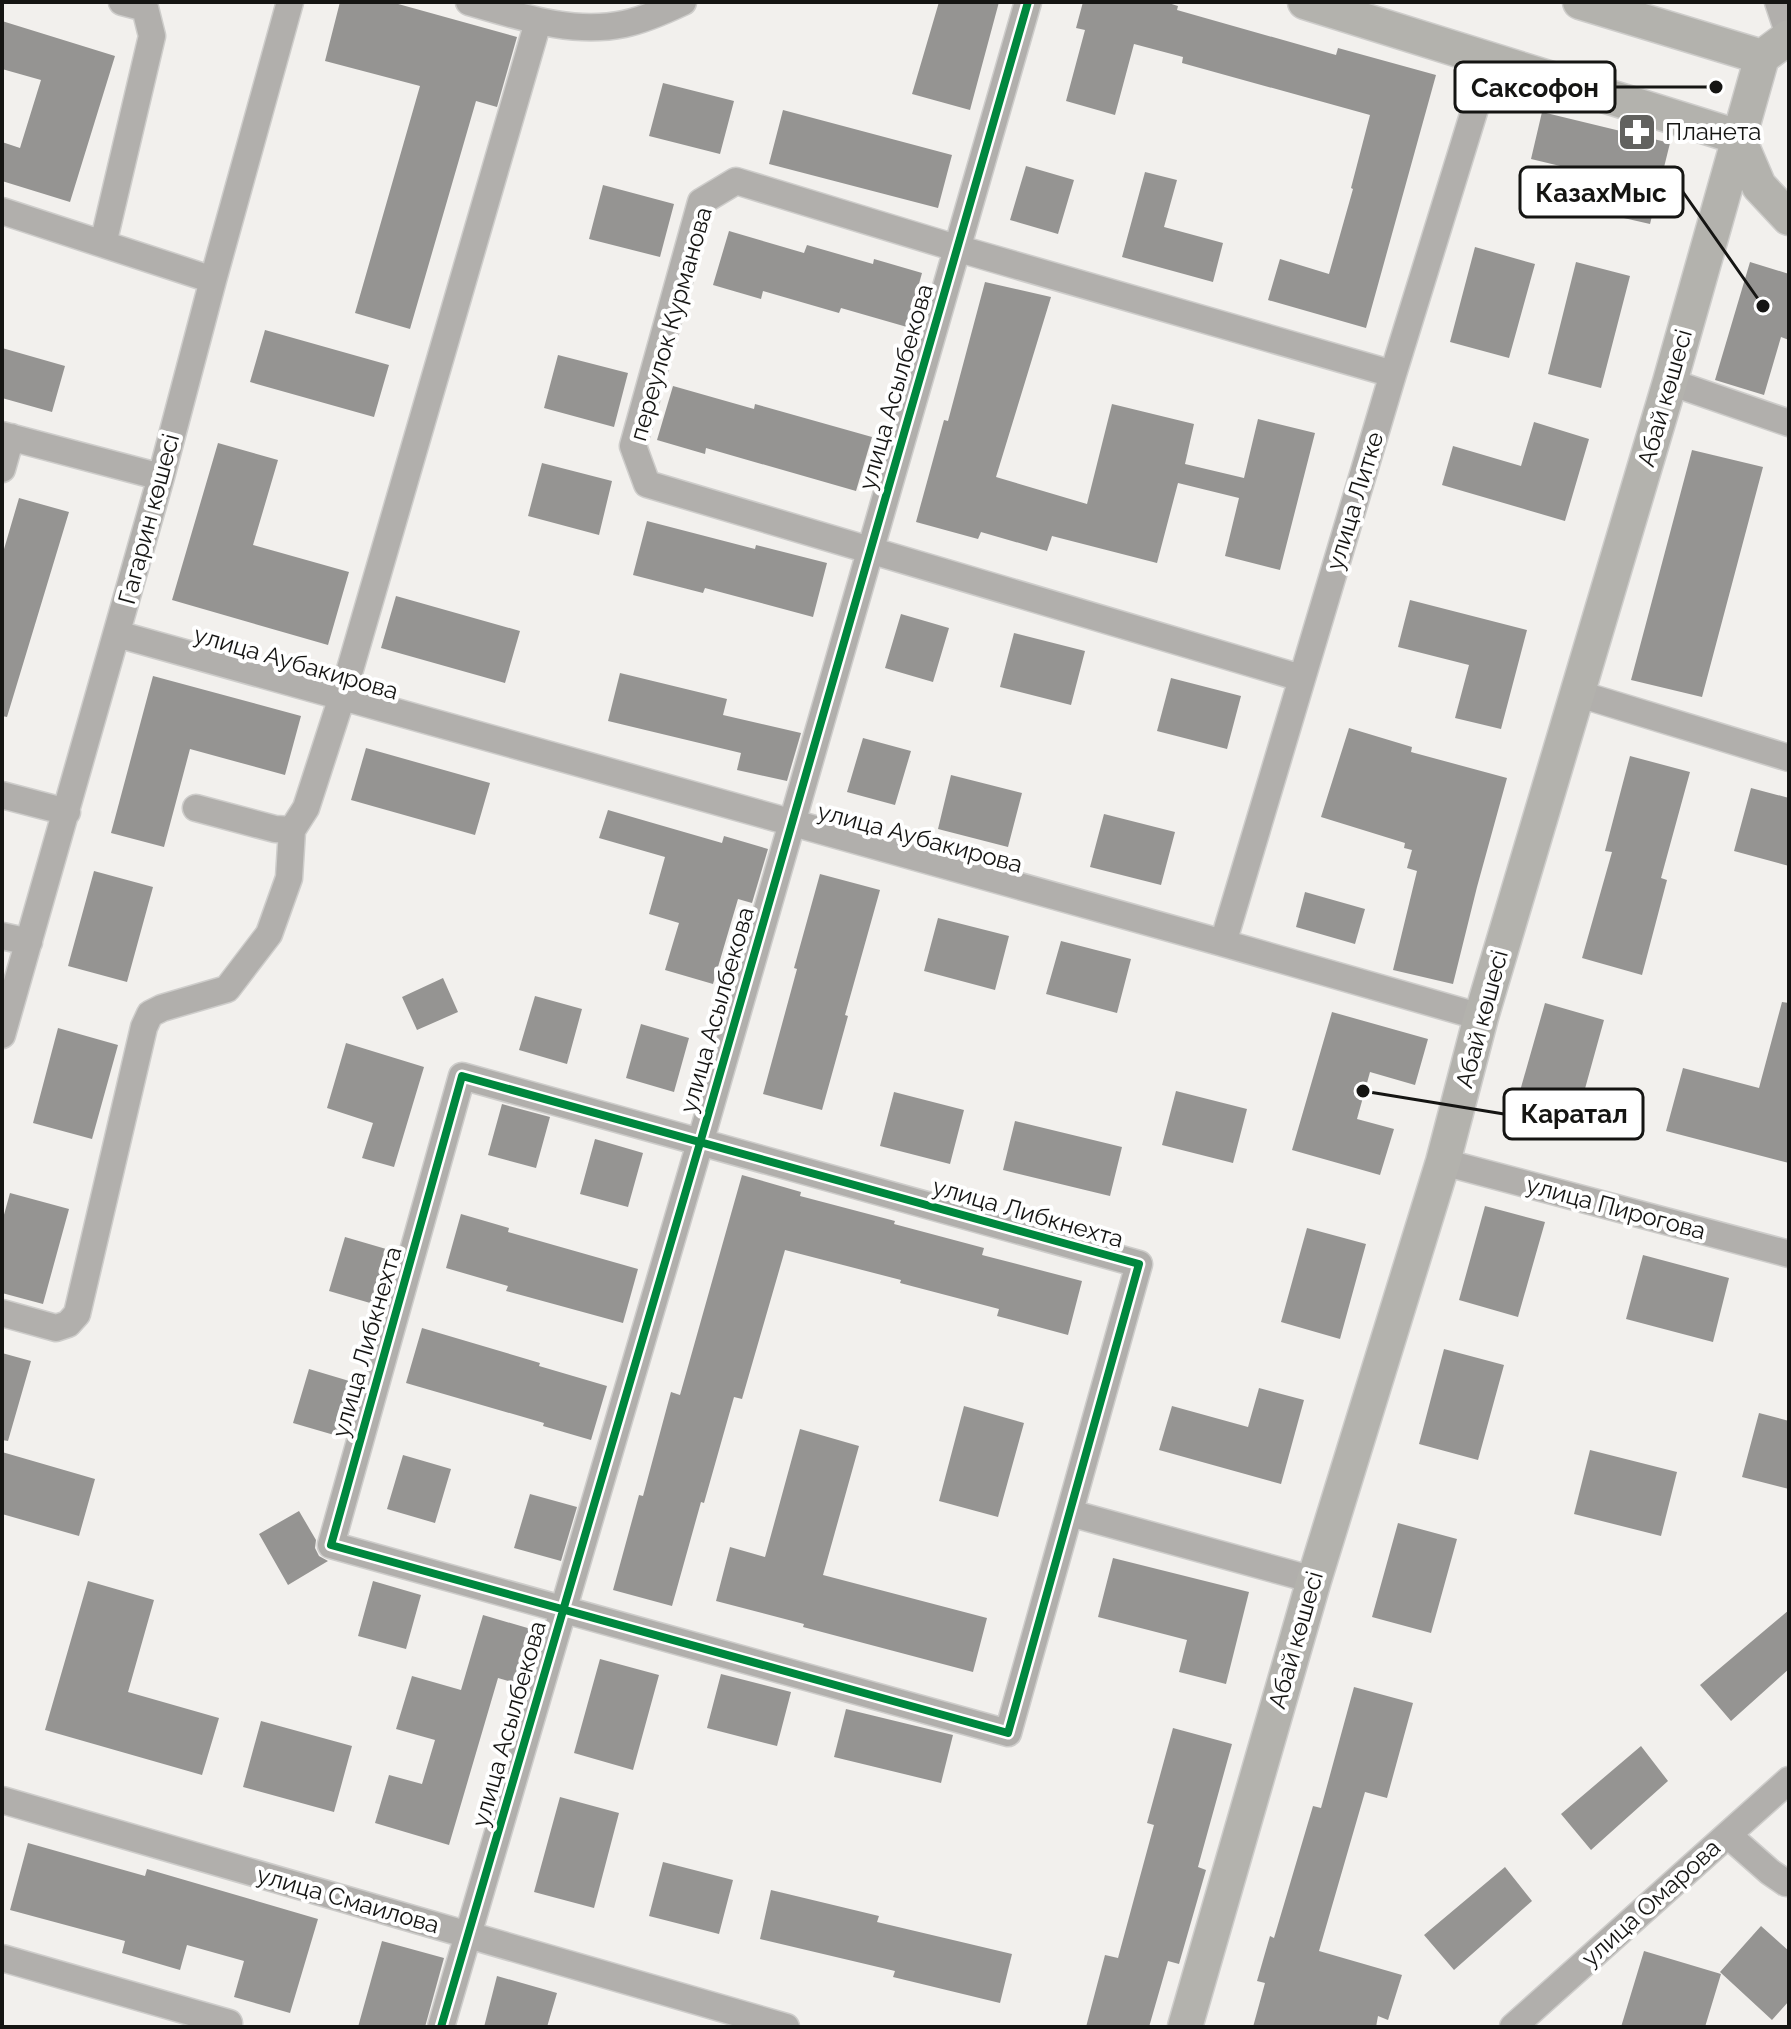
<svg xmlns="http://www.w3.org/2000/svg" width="1791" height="2029" font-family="Raleway,sans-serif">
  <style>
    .building { fill: #959492 }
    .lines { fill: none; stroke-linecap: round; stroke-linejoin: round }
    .minor-casing { stroke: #cecdcb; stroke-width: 29 }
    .major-casing { stroke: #cecdcb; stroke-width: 37 }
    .minor { stroke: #b1afac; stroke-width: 26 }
    .major { stroke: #b3b2ad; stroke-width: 34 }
    .cycleway-casing { stroke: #fff; stroke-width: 13 }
    .cycleway { stroke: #00873e; stroke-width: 8 }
    .labels { text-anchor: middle; stroke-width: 8; stroke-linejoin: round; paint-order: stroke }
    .poi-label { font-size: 24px; fill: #151513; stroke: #fff; text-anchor: start }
    .street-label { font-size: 24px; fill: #151513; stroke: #fff }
    .leader { fill: none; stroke: #151513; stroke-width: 3 }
    .callout-dot { fill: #151513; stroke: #fff; stroke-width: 3 }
    .callout { fill: #fff; stroke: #151513; stroke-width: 3 }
    .callout-label { font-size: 26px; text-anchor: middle; font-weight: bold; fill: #151513 }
  </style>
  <rect width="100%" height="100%" fill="#f2f0ed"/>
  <path class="building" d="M340,2h51l126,35 -20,70 -21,-6 -66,228 -55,-16 65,-227 -95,-25z
    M939,2h60l-29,108 -58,-16z
    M1083,2h82l13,4 -1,4 159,45 2,-7 98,27 -70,253 -98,-28 12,-41 49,15 24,-85 -2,-1 19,-73 -188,-52 1,-6 -49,-13 -19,71 -49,-14 19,-71 -9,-2z
    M2,21l113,35 -45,146 -68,-21v-39l18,6 21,-68 -39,-11z
    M663,83l71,18 -14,53 -71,-18z
    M783,110l169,45 -14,53 -169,-44z
    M1542,112l128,31 -20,81 -57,-13 9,-35 -71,-17z
    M1026,166l48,14 -16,54 -48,-14z
    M1145,172l32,8 -13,47 59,16 -10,39 -91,-25z
    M603,185l71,19 -14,53 -71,-18z
    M729,231l75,22 3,-8 66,19 1,-5 48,14 -15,54 -66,-19 -2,5 -76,-22 -2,8 -48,-14z
    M1475,247l60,17 -26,94 -59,-16z
    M1576,262l54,14 -29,112 -53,-14z
    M1750,262l39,12v66l-8,-3 -17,58 -49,-15z
    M985,282l66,15 -55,180 91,27 25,-100 82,20 -9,40 59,14 14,-59 57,14 -35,137 -55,-14 14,-58 -61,-15 -21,80 -105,-27 -5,15 -66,-19 -3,7 -62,-17 28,-102 4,1z
    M265,330l124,35 -15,52 -124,-35z
    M2,348l63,18 -13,46 -50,-14z
    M558,355l70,18 -14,54 -70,-19z
    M673,386l81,23 1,-5 117,33 -16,54 -150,-43 -1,6 -48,-14z
    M1534,422l55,17 -24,82 -123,-36 11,-39 68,20z
    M218,443l60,17 -25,85 96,27 -21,73 -156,-45z
    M1692,450l71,17 -61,230 -71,-17z
    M542,463l70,18 -13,54 -71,-19z
    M19,498l50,14 -62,205 -5,-1v-160z
    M647,521l108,28 1,-4 71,18 -14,54 -108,-29 -2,5 -70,-18z
    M396,596l124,35 -15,52 -124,-35z
    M1410,600l117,30 -26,99 -46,-11 14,-53 -71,-18z
    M901,614l48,14 -16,54 -48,-14z
    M1014,633l71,18 -14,54 -71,-18z
    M620,673l107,26 -4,16 78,18 -14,48 -50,-11 4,-17 -133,-32z
    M153,676l148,40 -16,59 -95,-26 -26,98 -53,-14z
    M1171,678l70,18 -14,53 -70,-18z
    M1349,728l63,19 -1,5 96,26 -30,109 -24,97 -60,-14 24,-99 -10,-3 5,-18 -8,-2 1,-5 -84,-26z
    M863,738l48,13 -16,54 -48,-13z
    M366,748l124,35 -15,52 -124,-35z
    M1630,756l60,16 -29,106 6,2 -25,95 -60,-17 30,-106 -7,-1z
    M951,775l71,18 -14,54 -70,-18z
    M1751,788l38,10v68l-55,-15z
    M608,810l114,33 2,-7 44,13 -16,54 -14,-4 -25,85 -48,-14 14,-47 -30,-9 16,-57 -66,-19z
    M1104,814l71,18 -14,53 -71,-18z
    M94,871l59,16 -26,95 -59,-16z
    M820,874l60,16 -35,125 3,1 -26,94 -59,-16 34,-125 -3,-1z
    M1305,892l60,17 -10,35 -59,-17z
    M938,918l71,18 -14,54 -71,-19z
    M1061,941l70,18 -14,54 -71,-19z
    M443,978l15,34 -41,18 -15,-33z
    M535,996l47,13 -15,55 -48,-14z
    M1782,1002l7,1v160l-123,-32 17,-63 76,20z
    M1545,1003l59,17 -26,94 -60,-16z
    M1332,1012l96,27 -13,46 -45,-13 -13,47 37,10 -14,46 -88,-25z
    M641,1024l48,14 -15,54 -48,-14z
    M58,1028l60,17 -26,94 -59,-16z
    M346,1043l78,24 -30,100 -32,-9 11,-35 -46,-15z
    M1176,1091l71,18 -14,54 -71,-18z
    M894,1092l70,18 -14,54 -70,-18z
    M502,1104l48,13 -14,51 -48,-13z
    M1015,1121l107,26 -12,49 -107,-26z
    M595,1139l48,14 -15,54 -48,-13z
    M742,1175l59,17 -1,4 95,25 -1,3 90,24 -2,7 100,26 -14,54 -71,-19 2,-7 -99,-26 1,-3 -116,-30 -43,149 -8,-2 -30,106 -3,-1 -29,104 -59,-16 26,-95 4,1 28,-104 9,3z
    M10,1193l59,16 -26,95 -41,-11v-71z
    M1485,1206l60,16 -27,95 -59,-17z
    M461,1214l48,14 -1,4 130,37 -15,54 -117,-32 2,-5 -62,-18z
    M1307,1228l59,16 -26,95 -59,-17z
    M345,1237l48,14 -16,54 -48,-14z
    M1643,1255l86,23 -16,64 -87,-23z
    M422,1328l118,35 -1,3 68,20 -16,54 -48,-14 1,-3 -138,-40z
    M1444,1349l60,16 -26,95 -59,-16z
    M2,1353l29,8 -23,80 -6,-1z
    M309,1369l47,14 -15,54 -48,-14z
    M1259,1388l45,12 -23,84 -122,-34 13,-44 76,21z
    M964,1406l60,17 -26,94 -59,-16z
    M1759,1413l30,8v68l-47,-12z
    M800,1429l59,17 -36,129 164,43 -14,54 -170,-45 1,-3 -88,-23 14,-54 35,10z
    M1590,1450l87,22 -16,64 -87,-22z
    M2,1452l93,27 -16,57 -77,-22z
    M403,1455l48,14 -16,54 -48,-14z
    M530,1494l47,13 -16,54 -47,-13z
    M299,1511l17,29 -1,8 4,8 9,5 -40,24 -29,-51z
    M1398,1523l59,16 -26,94 -59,-16z
    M1113,1558l136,34 -23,92 -47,-12 8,-32 -89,-23z
    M88,1581l66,19 -26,92 91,26 -17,57 -157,-45z
    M373,1581l48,14 -15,54 -48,-13z
    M1789,1610v59l-58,52 -31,-36z
    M483,1615l48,14 -16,54 -17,-5 -49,167 -74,-22 14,-48 33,9 13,-44 -39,-11 16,-53 49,14z
    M600,1659l59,16 -26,95 -59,-17z
    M721,1674l70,18 -14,54 -70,-18z
    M1354,1687l59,16 -26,95 -22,-6 -46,159 83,24 -14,45 -10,-4 -2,11h-123l12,-44 -8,-2 13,-45 4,2 39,-132 8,2z
    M846,1709l107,26 -12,48 -107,-26z
    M261,1721l91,25 -18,66 -91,-25z
    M1173,1728l59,16 -34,123 8,3 -27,94 -11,-3 -19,66h-63l19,-72 13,3 36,-133 -7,-2z
    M1641,1746l27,35 -77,69 -30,-36z
    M560,1797l59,16 -25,95 -60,-16z
    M28,1843l117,33 2,-7 171,50 -28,94 -56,-16 10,-36 -57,-16 -7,25 -58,-17 3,-12 -115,-31z
    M663,1862l70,18 -14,54 -70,-18z
    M1505,1867l27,34 -78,69 -30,-35z
    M771,1890l108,26 -2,6 135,32 -12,49 -107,-26 2,-6 -135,-32z
    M1761,1926l28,25v50l-17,19 -52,-48z
    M382,1941l62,17 -19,69h-67z
    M1644,1951l77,23 -16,53h-84z
    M497,1976l60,17 -10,34h-63z"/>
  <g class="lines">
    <g class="minor-casing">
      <path id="minor" d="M469,2c50,14 102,33 155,22 20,-4 40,-13 59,-22
        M1778,2l11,33
        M2,211l211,69
        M103,244l49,-208 -7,-28 -23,-6
        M1670,382l119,41
        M2,435l159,42
        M2,469l9,-32
        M117,634l1106,309 258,74
        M1301,678l-654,-194 -14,-38 68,-244 35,-21 220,67 437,126
        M1576,693l213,65
        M2,795l65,17
        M196,808l79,21 17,1 14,-22 36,-111 196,-675
        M2,936l27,6
        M1223,943l170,-569 97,-314
        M2,1035l159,-558 52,-197 77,-278
        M462,1076l677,188 -131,469 -677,-188z
        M1443,1162l346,92
        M2,1313l54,15 12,-4 9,-10 67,-287 6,-13 12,-6 65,-19 42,-55 20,-56 3,-48
        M1070,1513l244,67
        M2,1800l784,227
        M1728,1835l42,37 16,11 3,-1
        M2,1958l227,65
        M441,2027l259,-884 328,-1141
        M1513,2027l276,-247"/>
    </g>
    <g class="major-casing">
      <path id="major" d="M1305,2l433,135 21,49 30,32
        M1580,2l182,55
        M1762,57l27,-20
        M1185,2027l129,-447 129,-418 38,-145 189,-635 92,-325"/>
    </g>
    <use href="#minor" class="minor"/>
    <use href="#major" class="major"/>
    <g class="cycleway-casing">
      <path id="cycleway" d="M462,1076l677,188 -131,469 -677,-188z
        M441,2027l259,-884 328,-1141"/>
    </g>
    <use href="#cycleway" class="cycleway"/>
  </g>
  <defs>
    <g id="pharmacy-square" transform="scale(2)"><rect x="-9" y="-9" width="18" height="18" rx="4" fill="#62625f" stroke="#fff"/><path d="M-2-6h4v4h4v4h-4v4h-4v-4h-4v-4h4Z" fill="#fff"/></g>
  </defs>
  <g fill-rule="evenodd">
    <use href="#pharmacy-square" x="1637" y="132"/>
  </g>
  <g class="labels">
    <g class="poi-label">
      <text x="1665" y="140">Планета</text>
    </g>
    <g class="street-label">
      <text transform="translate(671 324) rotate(-74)" y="8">переулок Курманова</text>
      <text transform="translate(896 387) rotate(-74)" y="8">улица Асылбекова</text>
      <text transform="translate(1665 398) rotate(-74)" y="8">Абай көшесі</text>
      <text transform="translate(1355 501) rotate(-73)" y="8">улица Литке</text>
      <text transform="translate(149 519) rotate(-75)" y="8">Гагарин көшесі</text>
      <text transform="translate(296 663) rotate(16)" y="8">улица Аубакирова</text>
      <text transform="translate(920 838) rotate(15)" y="8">улица Аубакирова</text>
      <text transform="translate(717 1010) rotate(-74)" y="8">улица Асылбекова</text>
      <text transform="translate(1482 1019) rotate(-75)" y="8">Абай көшесі</text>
      <text transform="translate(1616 1208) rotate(15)" y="8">улица Пирогова</text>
      <text transform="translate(1028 1213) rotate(16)" y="8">улица Либкнехта</text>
      <text transform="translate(367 1342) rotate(-74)" y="8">улица Либкнехта</text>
      <text transform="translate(1296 1640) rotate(-74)" y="8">Абай көшесі</text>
      <text transform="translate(509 1724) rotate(-74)" y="8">улица Асылбекова</text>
      <text transform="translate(348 1900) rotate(16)" y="8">улица Смаилова</text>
      <text transform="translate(1651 1903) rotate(-42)" y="8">улица Омарова</text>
    </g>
  </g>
  <path class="leader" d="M1716 87L1615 87M1763 306L1683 192M1363 1091L1504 1114"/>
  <g class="callout-dot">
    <circle cx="1716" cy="87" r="8"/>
    <circle cx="1763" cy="306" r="8"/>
    <circle cx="1363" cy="1091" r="8"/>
  </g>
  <g class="callout">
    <rect x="1455" y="62" width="160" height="50" rx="8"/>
    <rect x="1520" y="167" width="163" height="50" rx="8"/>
    <rect x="1504" y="1089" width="139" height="50" rx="8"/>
  </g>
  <g class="callout-label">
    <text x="1535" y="97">Саксофон</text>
    <text x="1601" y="202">КазахМыс</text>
    <text x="1574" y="1123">Каратал</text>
  </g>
  <rect width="1791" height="2029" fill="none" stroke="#151513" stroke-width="8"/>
</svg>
